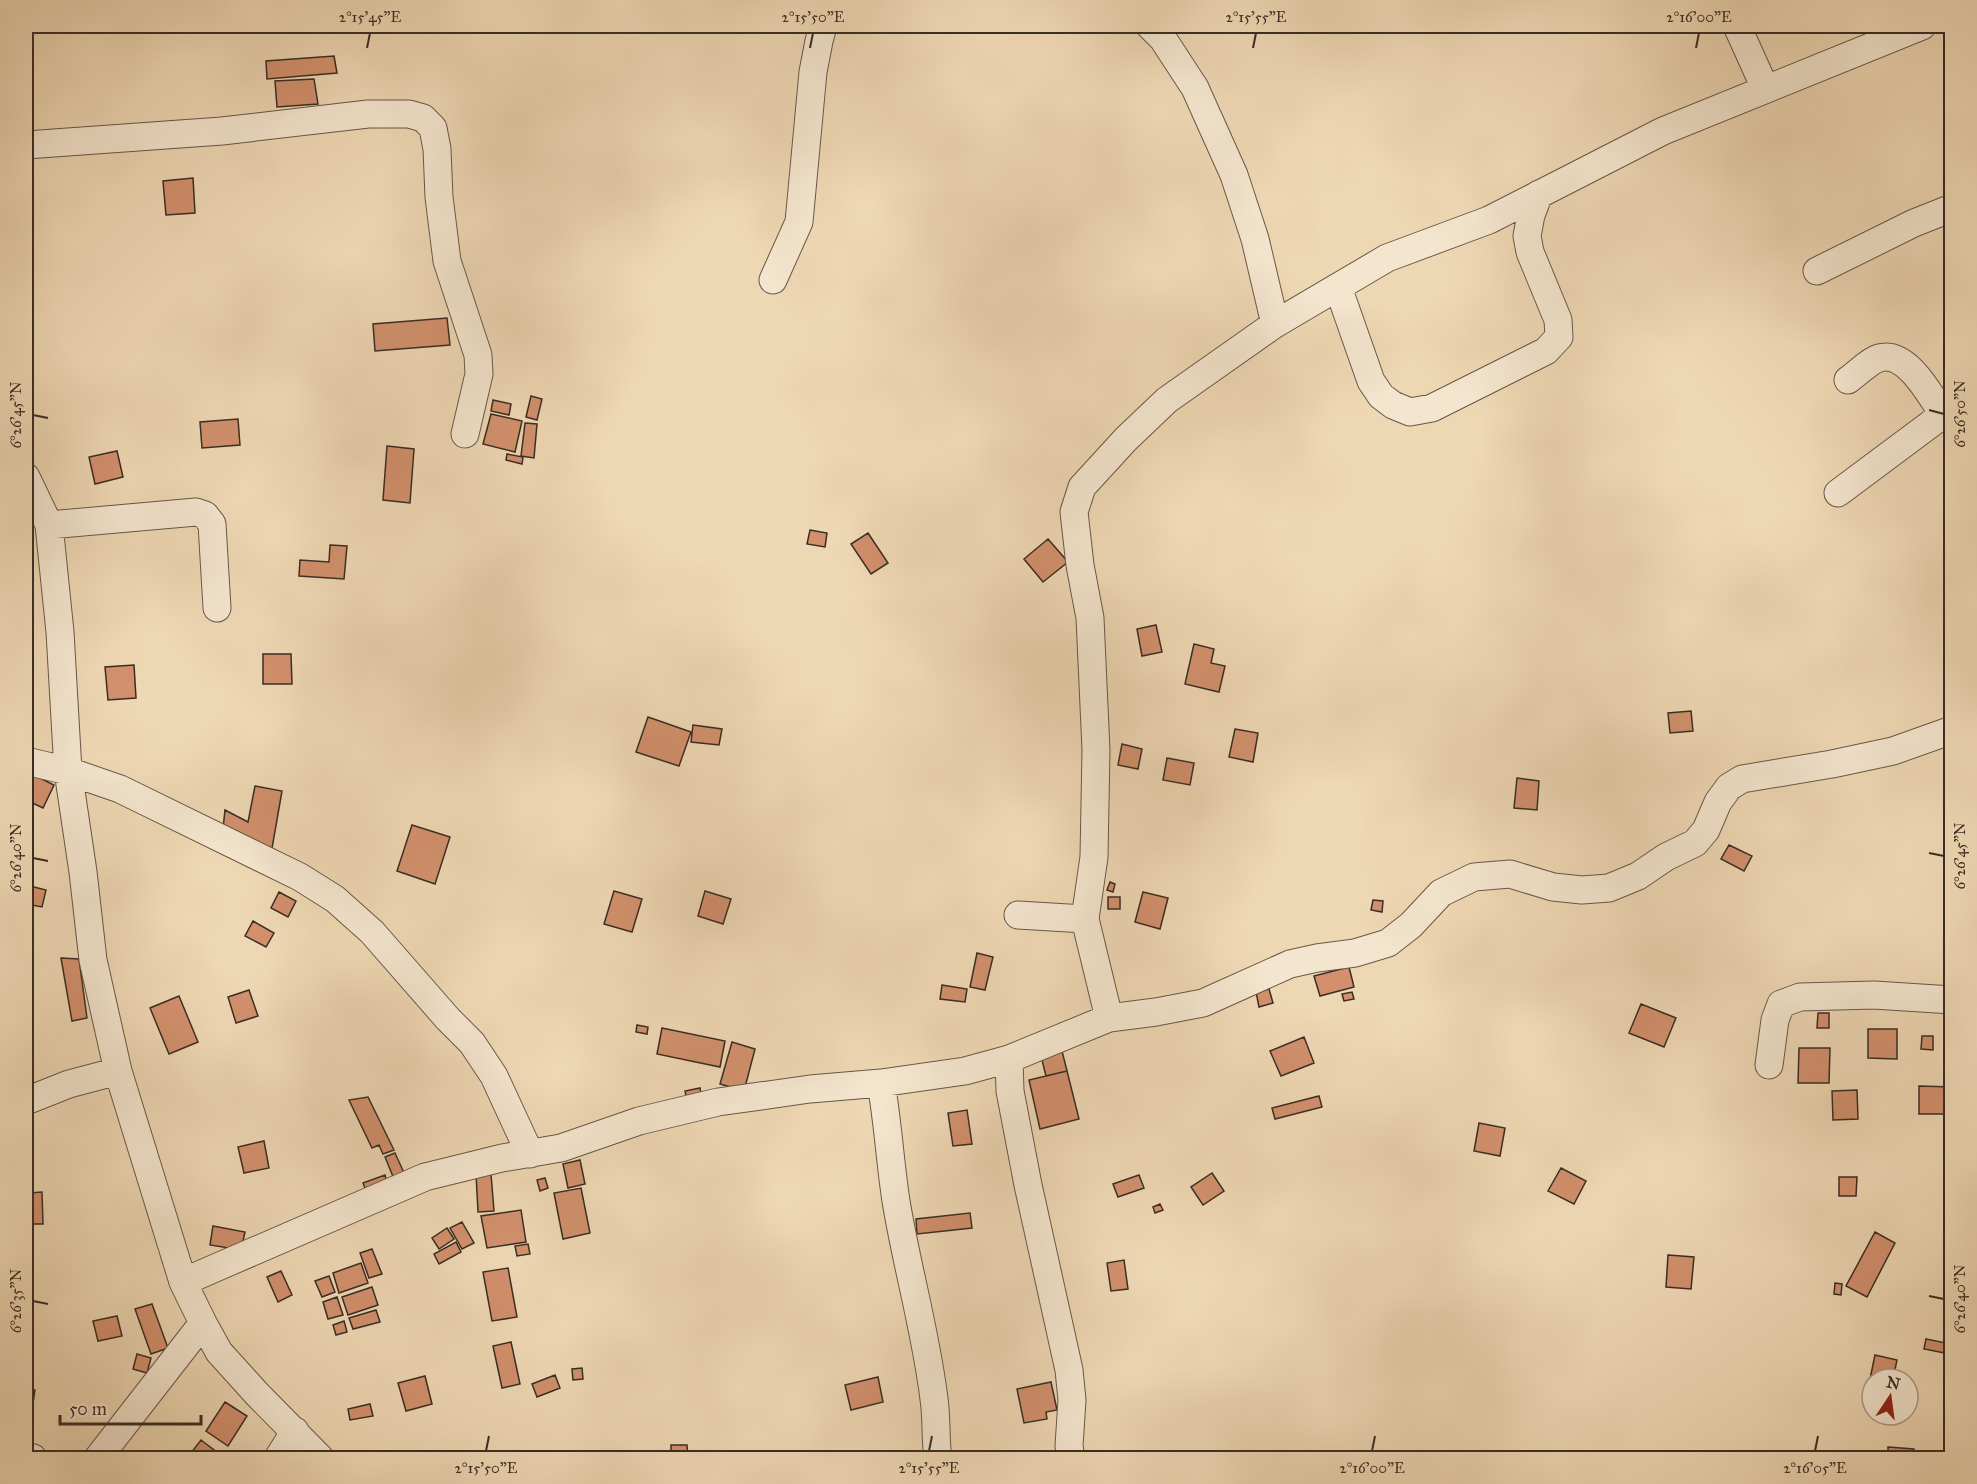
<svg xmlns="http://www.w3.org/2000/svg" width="1977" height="1484" font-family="'IM FELL Great Primer',serif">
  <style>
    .building { fill: #d2906d; stroke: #392d24; stroke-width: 1.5 }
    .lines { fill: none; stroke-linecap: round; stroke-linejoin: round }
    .minor-casing { stroke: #665848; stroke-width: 29 }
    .minor { stroke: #f4e5ce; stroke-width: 27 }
    .ticks { fill: none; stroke: #392d24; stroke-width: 2 }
    .neatline { fill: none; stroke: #392d24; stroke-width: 2 }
    .ticks-label { font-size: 15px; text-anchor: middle; fill: #392d24 }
  </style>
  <rect width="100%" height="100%" fill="#eed7b3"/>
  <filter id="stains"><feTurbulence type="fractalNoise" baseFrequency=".00333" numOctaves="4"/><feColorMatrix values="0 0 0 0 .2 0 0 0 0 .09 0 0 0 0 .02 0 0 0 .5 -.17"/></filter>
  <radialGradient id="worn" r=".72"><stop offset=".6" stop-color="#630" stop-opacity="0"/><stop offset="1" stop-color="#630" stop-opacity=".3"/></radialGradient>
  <path class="building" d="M334,56l3,17 -70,6 -1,-18z
    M314,79l4,25 -41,3 -2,-26z
    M193,178l2,35 -29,2 -3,-34z
    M447,318l3,27 -75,6 -2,-27z
    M531,396l11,3 -5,21 -11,-3z
    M493,400l18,4 -2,11 -18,-4z
    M491,414l31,7 -7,31 -32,-8z
    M238,419l2,26 -38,3 -2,-26z
    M525,423l12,1 -3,34 -13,-2z
    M387,446l27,3 -4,54 -27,-3z
    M117,451l6,26 -28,7 -6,-27z
    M507,454l16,3 -1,7 -16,-4z
    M810,530l17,3 -2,14 -18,-3z
    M868,533l20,30 -17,11 -20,-30z
    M1048,539l20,23 -25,20 -19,-23z
    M330,545l17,1 -3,33 -45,-3 1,-16 29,2z
    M1156,625l6,27 -20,4 -5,-27z
    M1194,644l20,5 -3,14 14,3 -6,26 -34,-8z
    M263,654h28l1,30h-29z
    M26,662l4,1 -4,30z
    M134,665l2,33 -28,2 -3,-33z
    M1691,711l2,20 -23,2 -2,-20z
    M648,717l43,15 -12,34 -43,-14z
    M693,725l29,4 -3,16 -28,-3z
    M1235,729l23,4 -5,29 -24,-5z
    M1122,744l20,5 -4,20 -20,-4z
    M1167,758l27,5 -4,22 -27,-5z
    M26,771l28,14 -11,23 -17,-8z
    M1517,778l22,3 -2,29 -23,-2z
    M255,786l27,5 -11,63 -48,-25 2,-19 23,12z
    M412,825l38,12 -15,47 -38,-13z
    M1729,845l23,11 -8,15 -23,-12z
    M1110,882l5,2 -2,8 -6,-2z
    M26,885l20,5 -4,17 -16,-3z
    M614,891l28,8 -10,33 -28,-8z
    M705,891l26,8 -8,25 -25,-8z
    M279,892l17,9 -8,16 -17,-9z
    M1143,892l25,6 -8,31 -25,-7z
    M1108,897h12v12h-12z
    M1373,900l10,1 -1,11 -11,-2z
    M253,921l21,12 -8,14 -21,-11z
    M977,953l16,4 -8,33 -15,-3z
    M61,958l18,1 8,59 -15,3z
    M1349,967l5,20 -34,9 -6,-20z
    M942,985l25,4 -2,13 -25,-3z
    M1269,989l4,14 -14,4 -3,-15z
    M249,990l9,26 -22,7 -8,-26z
    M1352,992l2,7 -10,2 -2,-7z
    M179,996l19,46 -29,12 -19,-46z
    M1641,1004l35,14 -12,29 -35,-14z
    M1818,1013h11v15h-12z
    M637,1025l11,2 -1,7 -11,-2z
    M662,1028l63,13 -5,26 -63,-13z
    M1868,1029h29v30l-29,-1z
    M1922,1036h11v14l-12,-1z
    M1304,1037l10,26 -33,13 -11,-25z
    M732,1042l23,7 -11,42 -24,-7z
    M1799,1048h31l-1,35h-31z
    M1062,1051l5,20 -21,5 -5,-20z
    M1067,1071l12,48 -39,10 -11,-49z
    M1919,1086l33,1v27h-33z
    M700,1088l3,18 -14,2 -4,-17z
    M1857,1090l1,29 -25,1 -1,-29z
    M1319,1096l3,11 -47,12 -3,-11z
    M368,1097l26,53 -11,4 -4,-9 -7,3 -23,-48z
    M967,1110l5,34 -19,2 -5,-33z
    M1479,1123l26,5 -5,28 -26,-5z
    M264,1141l5,27 -25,5 -6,-26z
    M395,1153l10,22 -11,4 -9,-22z
    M580,1160l5,24 -17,4 -5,-24z
    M1561,1168l25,13 -12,23 -26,-13z
    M1212,1173l12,18 -21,14 -12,-18z
    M476,1174h15l3,37 -16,1z
    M385,1175l3,11 -21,7 -4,-10z
    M1139,1175l5,13 -26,9 -5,-13z
    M1839,1177h18l-1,19h-17z
    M545,1178l3,10 -8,3 -3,-11z
    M581,1188l9,45 -27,6 -9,-46z
    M42,1192l1,32h-13l-1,-31z
    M1160,1204l3,6 -8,3 -2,-6z
    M521,1210l5,32 -39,6 -6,-32z
    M970,1213l2,15 -55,6 -1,-15z
    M462,1222l12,21 -12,6 -12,-21z
    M213,1226l32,6 -4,18 -31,-5z
    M447,1228l7,11 -15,10 -7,-11z
    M1875,1232l20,11 -28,54 -21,-11z
    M456,1242l5,10 -22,12 -5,-10z
    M528,1244l2,10 -13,2 -2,-10z
    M372,1249l10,25 -13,4 -9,-25z
    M1668,1255l26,2 -3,32 -25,-2z
    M1124,1260l4,29 -17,2 -4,-28z
    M361,1263l7,20 -29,10 -6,-20z
    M508,1268l9,49 -25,4 -9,-49z
    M281,1271l11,24 -14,7 -11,-25z
    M329,1276l6,16 -13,5 -7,-16z
    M1835,1283l7,1 -1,11 -7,-1z
    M372,1287l6,18 -30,10 -6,-18z
    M337,1297l6,18 -15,4 -5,-17z
    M152,1304l16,44 -17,6 -16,-45z
    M376,1310l4,12 -27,7 -4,-11z
    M117,1316l5,20 -24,5 -5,-20z
    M344,1321l3,11 -11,3 -3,-10z
    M1951,1336h1v19l-5,-1z
    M1926,1339l20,4 -1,10 -21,-4z
    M511,1342l9,42 -18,4 -9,-42z
    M137,1354l14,4 -4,15 -14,-4z
    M1875,1355l22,5 -4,19h-23z
    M582,1368l1,11 -10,1 -1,-11z
    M555,1375l5,13 -23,9 -5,-13z
    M425,1376l7,28 -26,7 -8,-28z
    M878,1377l5,25 -32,8 -6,-25z
    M1051,1382l6,28 -11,2 1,7 -23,4 -7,-34z
    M26,1388l9,2 -6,40 -3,-1z
    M225,1402l22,14 -19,30 -22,-15z
    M370,1404l3,12 -23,4 -2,-11z
    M201,1440l17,13 -4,5h-27z
    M671,1445h16l1,13h-17z
    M1888,1447l26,2v9h-26z"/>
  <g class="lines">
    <g class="minor-casing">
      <path id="minor" d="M1150,26l13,13 32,49 39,87 21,64 20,85
        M1737,26l28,62
        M26,145l196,-14 146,-17h41l14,4 10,10 4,21 2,48 8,64 31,94 1,19 -14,60
        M1817,271l97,-48 38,-15
        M773,280l26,-58 14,-150 6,-31 4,-15
        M1338,287l33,94 10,15 12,9 17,7 22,-4 114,-57 13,-14 -1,-17 -28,-68 -3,-16 4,-21 8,-21
        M1848,380c10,-7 21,-19 31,-22 28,-8 51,37 64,56
        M26,477l23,48 11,107 8,139 15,101 10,88 25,111 65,211 20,41 16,29 38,42 63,64
        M1838,493l114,-85
        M49,525l147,-13 9,3 7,9 5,84
        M26,761l42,10 52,18 180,88 35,22 37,33 76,87 24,24 22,33 36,78
        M1018,915l67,4
        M1109,1018l-24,-99 9,-62 2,-107 -6,-132 -10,-53 -6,-53 8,-25 44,-48 41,-39 108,-76 112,-66 102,-38 174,-89 259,-105
        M1009,1059l1,32 18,94 41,185 3,30 -3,46 2,12
        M1769,1065l6,-45 6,-16 19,-7 74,-2 78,5
        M881,1083c7,40 9,79 15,118 11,67 30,131 38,198 3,20 1,40 4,59
        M26,1101l43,-17 49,-13
        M183,1282l242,-105 77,-19 59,-10 78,-27 79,-19 92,-13 71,-6 84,-12 44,-12 100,-41 47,-6 47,-9 87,-39 27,-6 38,-5 33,-10 23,-18 30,-32 33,-16 36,-3 43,13 29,3 27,-2 29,-12 28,-19 29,-14 11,-13 12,-28 11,-15 13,-8 90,-15 61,-13 59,-21
        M26,1456l7,2
        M98,1458l105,-135
        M278,1458l17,-27"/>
    </g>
    <use href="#minor" class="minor"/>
  </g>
  <path class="ticks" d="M367,48l3,-15M810,48l3,-15M1253,48l3,-15M1696,48l3,-15M1929,410l15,4M33,415l15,3M1929,853l15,3M33,858l15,3M1929,1296l15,3M33,1301l15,3M486,1451l3,-15M929,1451l3,-15M1372,1451l3,-15M1815,1451l3,-15"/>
  <rect width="1977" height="1484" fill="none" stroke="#eed7b3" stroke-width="66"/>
  <g transform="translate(1890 1397) rotate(13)"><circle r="28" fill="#f4e5ce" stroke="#a99b8a" stroke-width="1.5"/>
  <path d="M0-4.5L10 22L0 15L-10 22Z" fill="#8f2418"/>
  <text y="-9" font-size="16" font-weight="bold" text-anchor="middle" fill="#392d24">N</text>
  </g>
  <path d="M60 1415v9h141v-9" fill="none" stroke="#392d24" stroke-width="3"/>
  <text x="69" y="1415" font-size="18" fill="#392d24" stroke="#f4e5ce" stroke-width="4.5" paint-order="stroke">50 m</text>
  <rect x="33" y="33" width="1911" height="1418" class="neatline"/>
  <g class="ticks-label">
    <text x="370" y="22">2°15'45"E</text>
    <text x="813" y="22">2°15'50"E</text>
    <text x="1256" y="22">2°15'55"E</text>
    <text x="1699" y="22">2°16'00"E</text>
    <text transform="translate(1960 414) rotate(-90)" y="5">6°26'50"N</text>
    <text transform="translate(16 415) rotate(-90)" y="5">6°26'45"N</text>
    <text transform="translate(1960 856) rotate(-90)" y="5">6°26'45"N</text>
    <text transform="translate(16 858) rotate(-90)" y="5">6°26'40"N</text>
    <text transform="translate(1960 1299) rotate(-90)" y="5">6°26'40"N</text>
    <text transform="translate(16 1301) rotate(-90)" y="5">6°26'35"N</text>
    <text x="486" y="1473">2°15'50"E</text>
    <text x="929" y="1473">2°15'55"E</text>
    <text x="1372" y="1473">2°16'00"E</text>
    <text x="1815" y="1473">2°16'05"E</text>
  </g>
  <rect width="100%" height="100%" filter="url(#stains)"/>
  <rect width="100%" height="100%" fill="url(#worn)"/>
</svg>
